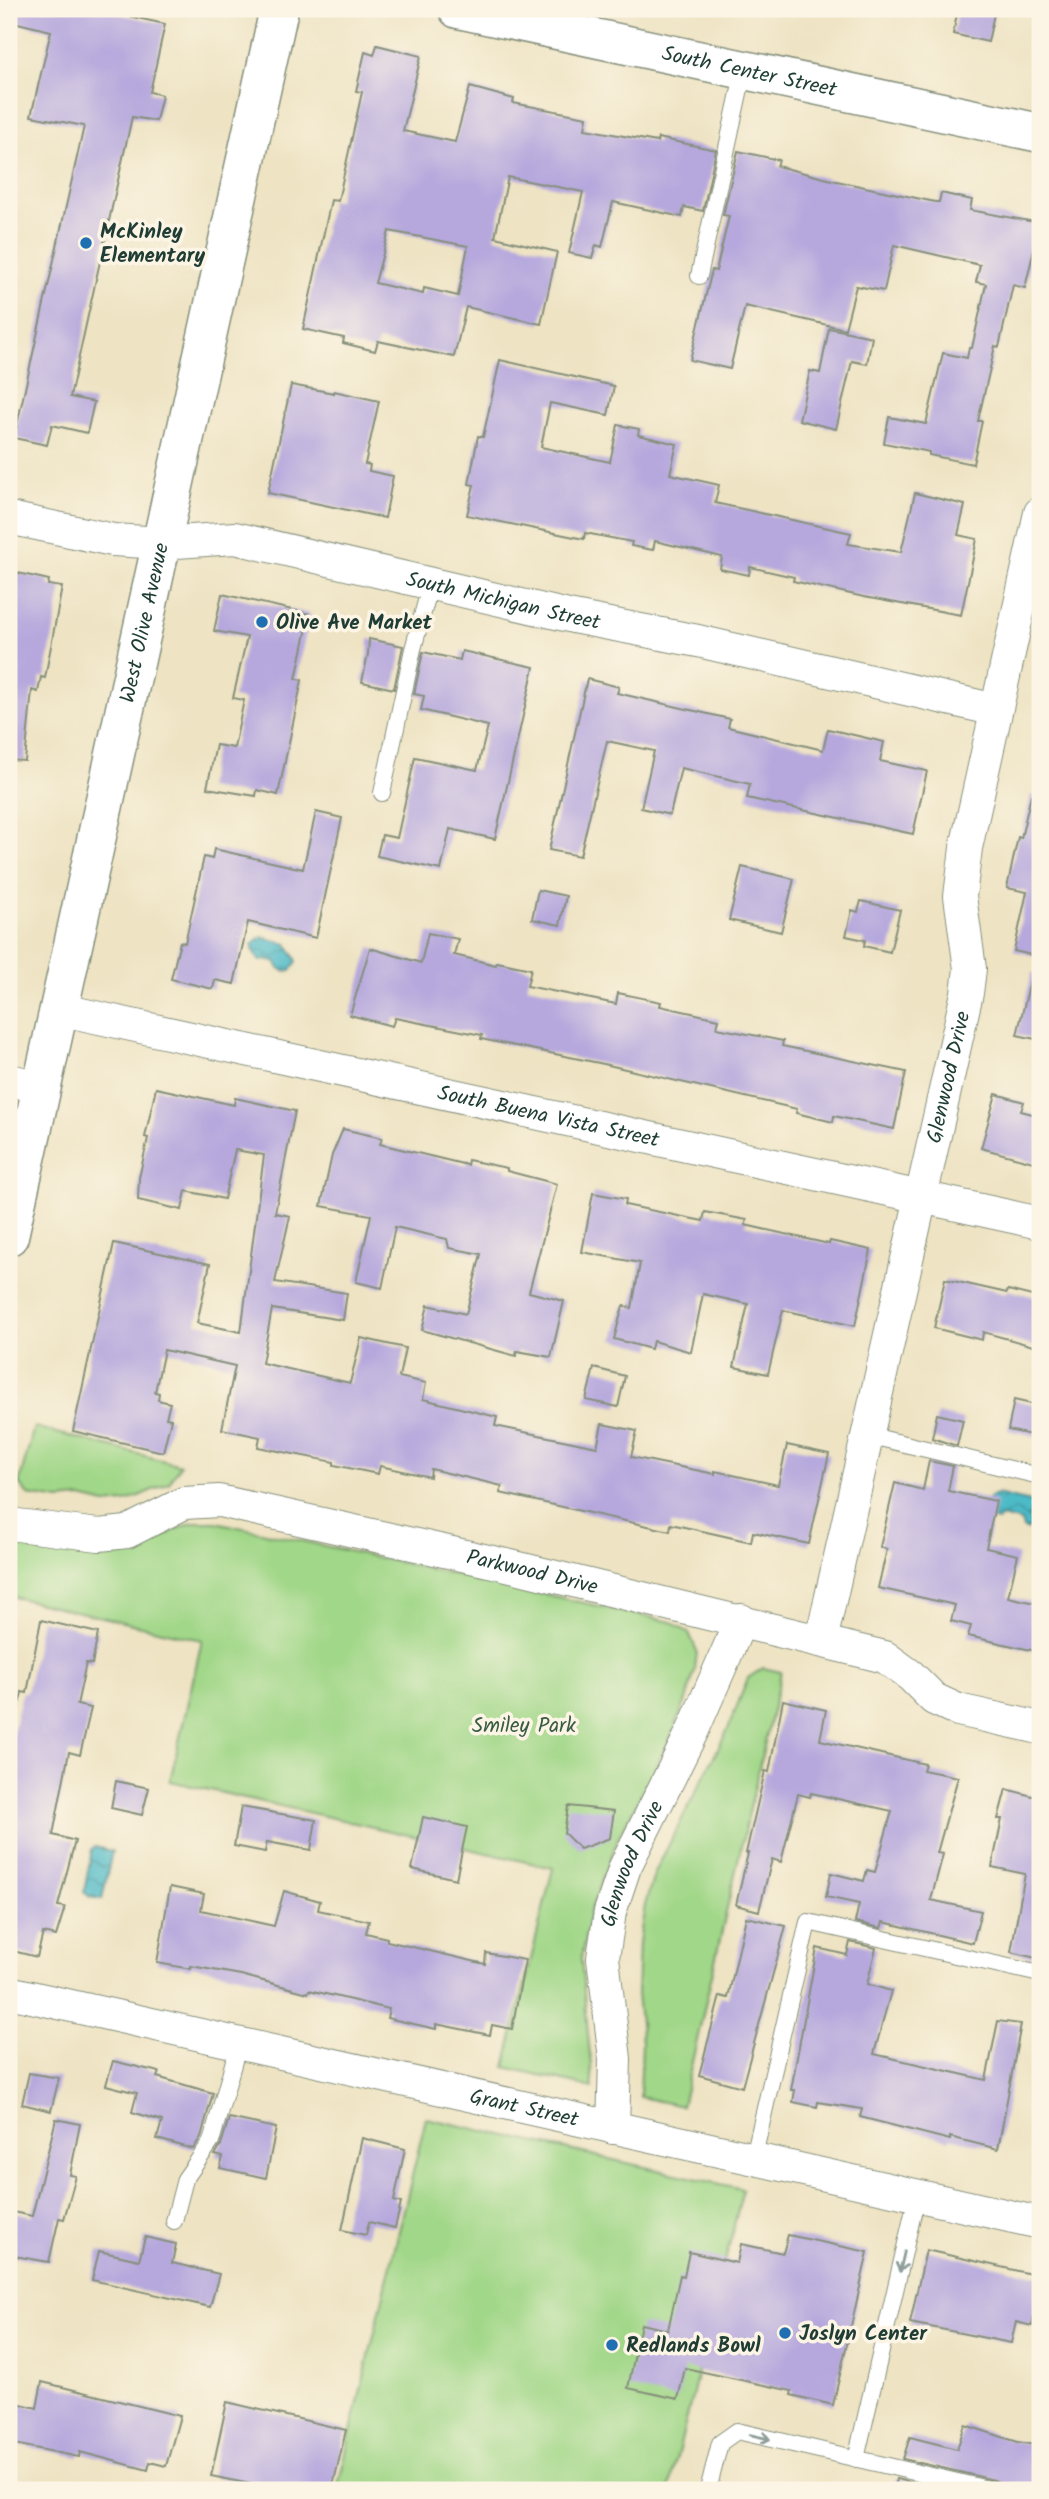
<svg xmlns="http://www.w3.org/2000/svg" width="1049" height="2499" font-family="Kalam,sans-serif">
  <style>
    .green { fill: #a1d788; stroke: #608a5e; stroke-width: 2 }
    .water { fill: url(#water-waves); stroke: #367c7e; stroke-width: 2 }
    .building { fill: #b6a8dd; fill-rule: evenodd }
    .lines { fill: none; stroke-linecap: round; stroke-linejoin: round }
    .lane-casing { stroke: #86907c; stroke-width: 18 }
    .street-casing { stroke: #86907c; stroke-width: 34 }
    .secondary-casing { stroke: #86907c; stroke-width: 41 }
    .lane { stroke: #fff; stroke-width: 16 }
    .street { stroke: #fff; stroke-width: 32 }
    .secondary { stroke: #fff; stroke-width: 38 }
    .oneway { stroke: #8f9e9a }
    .poi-dot { fill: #1f6fb2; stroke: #fcf5e5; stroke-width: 2.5 }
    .labels { text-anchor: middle; stroke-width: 7; stroke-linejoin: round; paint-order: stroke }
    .street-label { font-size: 21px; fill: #1f3d34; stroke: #fcf5e5 }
    .poi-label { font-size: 21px; font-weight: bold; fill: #1f3d34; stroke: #fcf5e5; text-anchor: start }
    .park-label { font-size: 21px; fill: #395c45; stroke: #fcf5e5 }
  </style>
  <defs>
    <pattern id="water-waves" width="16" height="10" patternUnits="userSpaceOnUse" patternTransform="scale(1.75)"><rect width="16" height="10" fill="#4dbac7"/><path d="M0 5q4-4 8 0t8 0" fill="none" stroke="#3f98a2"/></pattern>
  </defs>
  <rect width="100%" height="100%" fill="#fcf5e5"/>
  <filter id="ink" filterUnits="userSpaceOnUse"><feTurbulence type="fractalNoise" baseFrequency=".0143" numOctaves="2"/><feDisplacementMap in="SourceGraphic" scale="14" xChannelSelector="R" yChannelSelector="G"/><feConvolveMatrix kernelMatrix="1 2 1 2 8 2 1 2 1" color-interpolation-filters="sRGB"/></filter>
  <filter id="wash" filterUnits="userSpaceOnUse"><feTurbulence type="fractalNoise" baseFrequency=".00686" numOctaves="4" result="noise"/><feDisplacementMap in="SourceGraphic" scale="28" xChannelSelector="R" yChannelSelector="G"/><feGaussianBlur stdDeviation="1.57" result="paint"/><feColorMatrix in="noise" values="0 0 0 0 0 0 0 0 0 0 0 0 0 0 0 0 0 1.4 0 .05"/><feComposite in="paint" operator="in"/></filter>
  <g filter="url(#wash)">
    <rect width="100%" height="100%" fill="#eee3c3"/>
    <path class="green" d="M34,1427l146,38 -11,18 -44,19 -19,2 -25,-6 -21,2 -32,-5 -9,-11z
      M197,1522h19l455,100 18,11 8,18 -2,19 -10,33 -17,40 -50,95 -28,74 -9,47 12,129 -88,-21 48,-199 -383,-87 32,-141 -193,-44 1,-55c36,8 94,24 129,9 20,-9 36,-23 58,-28z
      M763,1668l18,4 -99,434 -42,-9 2,-55 -5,-48 2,-52 6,-37 10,-33 73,-143 20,-51z
      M426,2118l317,71 -74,301h-332z"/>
    <path class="water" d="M262,937l25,7 10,17 -6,10h-7l-6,-4 -2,-6 -17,-1 -5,-7 -2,-8z
      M997,1494l37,9 -5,15 3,8 -6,4 -3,-2 -2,-6 -19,-5 -4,4 -7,-2 -6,-16 5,-6z
      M95,1847l17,4 -10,48 -12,-2 -6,-5 8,-43z"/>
    <g id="blocks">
      <path class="building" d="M9,9h87l69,15 -15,68 12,3 -6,26 -24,-4 -62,280 24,5 -7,31 -35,-8 -5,20 -33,-7 70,-312 -53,-10 20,-85 -42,-10z
        M958,9h37l-7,33 -35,-8z
        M377,45l44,11 -18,75 52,11 15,-55 44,12 -1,4 74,14 -2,12 72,13 1,-4 58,12 -13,61 -19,-4 -2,10 -69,-15 -11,45 -6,-2 -4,13 -23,-5 14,-61 -75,-15 -13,60 62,15 -16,72 -75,-17 -12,50 -76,-16 -3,10 -32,-8 1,-5 -41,-9 28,-129 7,1 24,-109 -6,-1 9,-39 9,3zM389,231l79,15 -10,50 -34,-8 -1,6 -48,-11z
        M738,151l41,9 -2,6 55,14 103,22h4l2,-9 31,7 -2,10 70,13 -15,65 -12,-3 -14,62 -4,-1 -17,75h4l-9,43 -44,-9v-3l-4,-1 -41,-8 5,-26 37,7 17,-71 24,5 2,-10h3l14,-64 -10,-2 4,-17 -86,-20 -10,46 -28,-5 -11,43 -100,-23 -15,63 -40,-9 22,-90 4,1 13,-55 -6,-1z
        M829,328l43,9 -5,27 -15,-3 -16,68 -37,-9 11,-49 10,2z
        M500,360l114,26 -6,29 -58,-12 -9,44 69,15 8,-37 21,4 -1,6 39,9 -7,30 49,11 -4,18 136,30 -3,11 53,8 14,-59 50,12 -7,30 19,4 -16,76 -97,-18 -71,-16 1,-4 -44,-10 -1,8 -29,-6 2,-12 -67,-16 -2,9 -22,-4 1,-4 -47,-9 -1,6 -117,-24 7,-30 -5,-1 9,-48 5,1z
        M291,385l43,8v-2l45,10 -14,63 5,1 -1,6 24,5 -8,42 -117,-25z
        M9,571l40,9 -1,5 14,2 -17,91 -4,-1 -3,15 -6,-2 -7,71 -16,-1z
        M222,594l88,20 -14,65 6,1 -24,115 -21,-5 -1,6 -49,-8 9,-43 18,3 10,-48 -11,-2 14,-61 -33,-6z
        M369,639l34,7 -9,43 -32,-7 6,-28z
        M462,651l72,16 -39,172 -45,-10 -9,41 -64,-14 5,-21 15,3 18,-81 62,13 11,-44 -67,-16 3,-14 -10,-2 9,-42 37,8z
        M587,679l32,8 -2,6 113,26 -2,8 95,23 5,-21 56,13 -4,19 47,10 -14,63 -166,-36 3,-14 -69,-16 -11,47 -29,-7 13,-57 -47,-10 -27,115 -31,-6z
        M1031,795l9,1v161l-26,-6 13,-59 -20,-4 11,-51 3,1z
        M316,812l26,6 -26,120 -68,-16 -14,62 -19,-4 -2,9 -42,-10 9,-37 5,1 19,-86 8,2 2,-10 89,20z
        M742,867l52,12 -13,53 -52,-12z
        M538,890l28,6 -6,29 -28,-6z
        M861,901l39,9 -10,42 -26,-6 1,-6 -19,-4 6,-26 6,2z
        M428,933l30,6 -4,16 42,10 1,-3 34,7 -4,17 89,18 2,-11 43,9 -1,4 59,13 -2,9 66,13 -1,5 124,26 -12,57 -60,-13 -1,6 -37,-9 1,-4 -193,-45 -123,-25 1,-4 -87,-17 -3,8 -42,-11 20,-67 51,15z
        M1032,973l8,1v66l-23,-5z
        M156,1088l78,17 1,-7 60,13 -20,102 15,3 -15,66 72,11 -4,27 -71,-11 -10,54 88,20 11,-45 44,10 -6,29 27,6 -3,16 74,18 -2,9 102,21 5,-23 35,7 -6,26 84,17v-3l63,14 9,-40 42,9 -20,90 -56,-12 -2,10 -80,-18 -1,7 -170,-38 2,-7 -71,-17 -1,8 -50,-11 -2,8 -44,-9v-3l-76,-15 2,-10 -38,-8 13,-63 -71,-16 -9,42 4,1 -1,7 12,3 -4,15 5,1 -8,33 -90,-21 41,-188 96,21 -13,59 44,9 23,-177 -29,-5 -11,49 -38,-8 -4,19 -44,-10 1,-22 9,-40 -3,-1z
        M996,1094l28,8 -3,9 19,5v48l-59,-16z
        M343,1129l39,9 -2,6 87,21 1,-5 39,8v3l50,13 -28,108 35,9 -13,56 -34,-6 -1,5 -94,-26 6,-25 38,9 15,-60 -32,-6 -2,-9 -52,-12 -13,61 -26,-6 15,-67 -50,-9 11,-51z
        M593,1193l33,6 -1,6 78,16 2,-9 42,8 -2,5 84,19 1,-3 41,9 -16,76 -72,-16 -15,64 -34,-7 14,-63 -45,-10 -12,58 -38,-11 -2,8 -37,-10 9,-33 9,2 8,-45 -58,-11z
        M945,1279l62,14 1,-3 32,8v50l-57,-16 -1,8 -48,-12z
        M594,1368l31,8 -7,31 -32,-7z
        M1014,1400l26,6 -4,30 -28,-6z
        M937,1414l26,6 -6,26 -25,-8z
        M929,1461l24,5 -5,25 48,10 -10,47 32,7 -10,42 32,7v48l-72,-16 3,-10 -20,-5 4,-16 -77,-17 9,-39 -7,-2 15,-64 28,7z
        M41,1620l57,13 -6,31 -6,-1 -9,42 14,3 -11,47 -11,-3 -16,83 22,6 -17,65 7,1 -9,29 -13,-3 -6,24 -28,-7v-201l13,-57 5,1z
        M783,1700l43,10 -6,30 105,24 -2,6 35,7 -21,76 6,1 -12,46 50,11 -8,32 -90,-21 -2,6 -26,-6 4,-18 -33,-7 5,-24 33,8 3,-11 8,2 17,-61 -81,-18 -1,4 -12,-3 -17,68 -9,-3 -13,52 -23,-6 12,-52h-2l19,-82 4,1z
        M116,1781l33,7 -7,27 -31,-7z
        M1006,1789l34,9v161l-29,-7 14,-78 -33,-7 10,-48h-4z
        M568,1806l46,5 -4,27 -30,11 -16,-16z
        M241,1807l75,13 -5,30 -44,-8 -2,10 -31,-6z
        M423,1817l44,10 -11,52 -44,-10z
        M170,1887l34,7 -3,16 73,16 10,-35 36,10 -2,9 51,11 -3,12 21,5v3l98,23 1,-11 39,7 -13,69 -20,-4 -2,10 -54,-11v5l-49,-11 2,-9 -80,-19 -1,3 -67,-18 -50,-9v3l-34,-6z
        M746,1917l40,9 -44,161 -43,-12 21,-79 8,2z
        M850,1942l26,6 -9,36 24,7 -17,63 112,26 12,-59 23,3 -23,125 -48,-12v3l-90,-23 2,-8 -44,-7 -1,5 -24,-5 2,-12h-4l26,-142 30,7z
        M113,2061l46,11 -2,5 56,16 -12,44 -8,12 -36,-10 5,-18 -30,-9 5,-19 -31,-8z
        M29,2073l30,5 -8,33 -29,-7z
        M229,2118l47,10 -10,50 -46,-10 3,-11 -8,-2 6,-10z
        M56,2119l24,5 -10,51 6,1 -12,43 -5,-1 -10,44 -40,-7v-44l23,5z
        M362,2138l43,11 -11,52 7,2 -6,25 -26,-6 -3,13 -24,-5z
        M788,2235l80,17 -35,153 -42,-10 1,-4 -107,-23 -7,31 -50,-11 13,-64 27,6 12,-55 4,1 5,-24 48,11 4,-19 42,9z
        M145,2237l31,7 -4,19 47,11 -9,33 -118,-27 7,-29 40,9z
        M926,2250l114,26v13l-8,37 -16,-4 -5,21 -101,-20z
        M42,2382l138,34 -14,50 -16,-4 -2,8 -68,-18 -1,5 -70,-14v-42l28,7z
        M227,2402l119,28 -14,60h-52l-69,-14z
        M965,2425l53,17 22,4v23l-4,21h-34l-2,-7 -6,-3 -91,-21 7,-22 47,12z
        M896,2479l51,11h-54z"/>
    </g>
  </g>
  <g filter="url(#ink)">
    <use href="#blocks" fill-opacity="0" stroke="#86907c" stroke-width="2"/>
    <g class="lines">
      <g class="lane-casing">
        <path id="lane" d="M699,276l45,-206
          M382,793l31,-144 18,-66
          M867,1435l173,41
          M753,2160l55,-238 232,52
          M174,2221l11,-42 26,-37 28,-99
          M856,2459l61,-263
          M708,2490l12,-47 17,-12 255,59"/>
      </g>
      <g class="street-casing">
        <g id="street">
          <path id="s1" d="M9,518l104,22 49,3 73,-5 338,79 125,24 298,69"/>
          <path id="s2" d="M58,1009l982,214"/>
          <path d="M9,1080l32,7"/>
          <path id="s3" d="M9,1524l90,11 28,-3 57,-29 35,-2 292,65 374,91 26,19 23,23 24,11 82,18"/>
          <path id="s4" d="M821,1641l146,-648 3,-24 -10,-73 6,-48 74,-335"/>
          <path id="s5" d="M9,1992l1031,231"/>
          <path id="s6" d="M613,2128l2,-69 -12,-101 7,-46 15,-45 68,-137 48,-110"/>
        </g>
      </g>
      <g class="secondary-casing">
        <g id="secondary">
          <path id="s7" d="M458,9l582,124"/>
          <path id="s8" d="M9,1236l270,-1227"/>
        </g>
      </g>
      <use href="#lane" class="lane"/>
      <use href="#street" class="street"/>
      <use href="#secondary" class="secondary"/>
    </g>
    <defs><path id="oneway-shaft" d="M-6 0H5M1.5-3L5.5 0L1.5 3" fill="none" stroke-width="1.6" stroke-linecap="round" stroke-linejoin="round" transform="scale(1.75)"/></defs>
    <g class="oneway">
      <use href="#oneway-shaft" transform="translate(902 2262) rotate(103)"/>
      <use href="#oneway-shaft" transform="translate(760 2437) rotate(13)"/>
    </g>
  </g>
  <g class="poi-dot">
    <circle cx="86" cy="243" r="7"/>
    <circle cx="262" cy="622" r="7"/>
    <circle cx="785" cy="2333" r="7"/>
    <circle cx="612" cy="2345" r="7"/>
  </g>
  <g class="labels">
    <g class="street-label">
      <text dy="7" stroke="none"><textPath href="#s7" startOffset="298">South Center Street</textPath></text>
      <text dy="7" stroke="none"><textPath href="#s1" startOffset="504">South Michigan Street</textPath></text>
      <text dy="7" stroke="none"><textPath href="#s8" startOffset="628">West Olive Avenue</textPath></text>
      <text dy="7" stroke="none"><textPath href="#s4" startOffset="578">Glenwood Drive</textPath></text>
      <text dy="7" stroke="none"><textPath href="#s2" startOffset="502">South Buena Vista Street</textPath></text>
      <text dy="7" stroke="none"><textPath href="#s3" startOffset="539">Parkwood Drive</textPath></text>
      <text dy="7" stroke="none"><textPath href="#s6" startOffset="270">Glenwood Drive</textPath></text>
      <text dy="7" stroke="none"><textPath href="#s5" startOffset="528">Grant Street</textPath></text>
    </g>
    <g class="poi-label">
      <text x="100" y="238">McKinley<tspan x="100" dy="24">Elementary</tspan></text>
      <text x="276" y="629">Olive Ave Market</text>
      <text x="799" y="2340">Joslyn Center</text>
      <text x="626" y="2352">Redlands Bowl</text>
    </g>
    <g class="park-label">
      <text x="524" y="1732">Smiley Park</text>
    </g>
  </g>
  <rect width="1049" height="2499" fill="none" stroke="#fcf5e5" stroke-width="35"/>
</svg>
